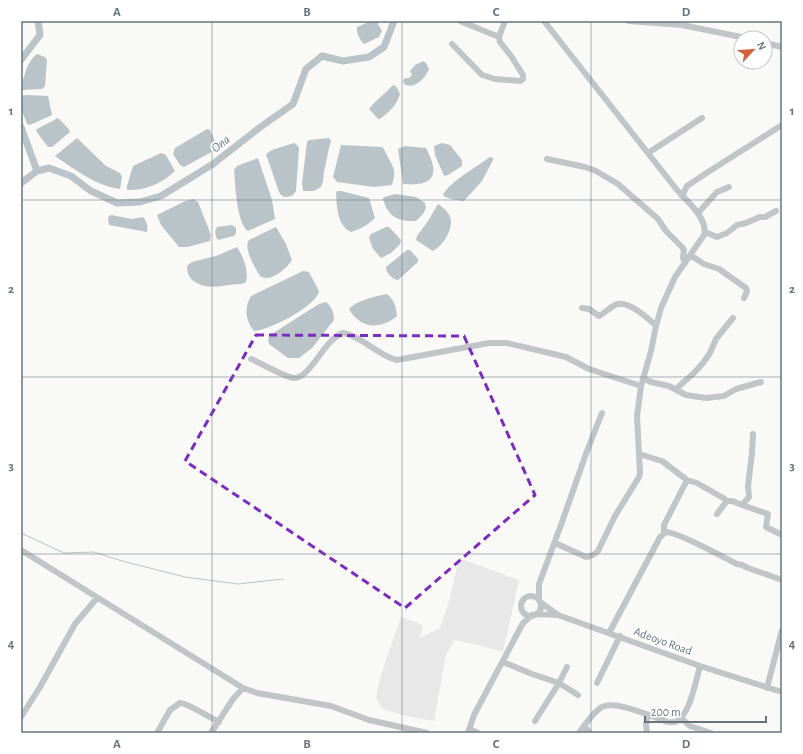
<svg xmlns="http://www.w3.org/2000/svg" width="803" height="754" font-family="'Alegreya Sans',sans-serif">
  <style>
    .built { fill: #e7e8e7 }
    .water { fill: #bac4c8 }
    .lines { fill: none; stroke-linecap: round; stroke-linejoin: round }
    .stream { stroke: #bac4c8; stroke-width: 1 }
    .river { stroke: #bac4c8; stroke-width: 7 }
    .minor { stroke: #c1c5c8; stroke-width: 6 }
    .marked { fill: none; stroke: #7b2cbf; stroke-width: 3; stroke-dasharray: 8 5; stroke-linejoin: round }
    .grid { fill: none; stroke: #66747f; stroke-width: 1; stroke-opacity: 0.55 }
    .labels { text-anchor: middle; stroke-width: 4; stroke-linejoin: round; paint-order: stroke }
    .street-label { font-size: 12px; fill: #66747f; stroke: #fff }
    .water-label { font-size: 13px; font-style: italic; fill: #677980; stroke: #fff }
    .neatline { fill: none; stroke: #66747f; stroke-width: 1.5 }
    .grid-label { font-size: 13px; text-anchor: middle; font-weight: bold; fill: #66747f }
  </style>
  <rect width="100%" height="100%" fill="#f9f9f7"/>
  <path class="built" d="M459,558l60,22 -16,72 -21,-6 -27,-6 -9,15 -12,66 -27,-5 -25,-7 -6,-11 4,-20 21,-61 22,8 -3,13 20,-10 9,-26z"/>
  <path class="water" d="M371,21h8l-1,3 4,7 -3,6 -15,7c-4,-4 -8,-11 -7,-17z
    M37,54l8,3 2,3 -2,26 -3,3 -20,1 -1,-4c4,-11 6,-25 16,-32z
    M423,61l3,2 3,6c-4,10 -15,21 -25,15l-1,-4 2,-2h4l3,-3 -2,-4 5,-6z
    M393,85l3,1 4,8c-3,11 -11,18 -20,25h-2l-9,-10c6,-8 17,-16 24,-24z
    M27,95l21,1 4,19 -22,10 -3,-1 -5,-13 -1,-15z
    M58,118l10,10 2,4 -18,15h-4l-12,-16 1,-2z
    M207,129l3,1 7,16v3l-33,18 -4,-2 -7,-11 2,-6z
    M77,138l29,28 14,7 2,4 -2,12c-24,-3 -46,-20 -65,-33z
    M329,138l2,3 -2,7 -5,24 -1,9 -2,6 -7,4h-11l-1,-8 5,-41 2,-2z
    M294,143l3,2 2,3 -3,43 -3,4c-6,3 -11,3 -14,-3l-13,-38 6,-4z
    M442,143l8,2 12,15v6l-14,9 -4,1 -9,-21 -1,-9z
    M341,145l41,2c3,3 3,5 5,8 6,13 10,14 5,30l-18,2 -37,-5 -4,-5z
    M405,146l21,2c14,26 9,39 -23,36l-5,-35z
    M161,153l5,2 9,16c-12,12 -30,20 -48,19v-4l6,-20z
    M490,157l3,1v2l-11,21 -18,20c-7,-1 -15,-1 -21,-6 5,-12 36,-30 47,-38z
    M258,158l14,42 3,19 -27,12c-11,-6 -13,-48 -14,-61l3,-4z
    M337,191h4l28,7 6,20c-7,7 -14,11 -24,14 -14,-7 -14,-24 -15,-39z
    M395,194l21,3 9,6 1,5 -3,6 -7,7c-17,1 -28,-4 -33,-22l1,-2z
    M193,199l5,3 13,33 -1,6 -23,6h-8l-18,-22 -4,-10 28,-14z
    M438,204c6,4 13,10 13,18 0,11 -9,24 -18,29l-17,-11 1,-4 11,-15z
    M111,215l21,4 11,-2c4,5 5,9 4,15l-38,-7 -1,-8z
    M232,225l4,3v5l-2,3 -16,4c-3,-4 -4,-8 -1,-13z
    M276,227l10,17 6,16c-4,7 -17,18 -25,18 -3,0 -5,-1 -7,-2 -5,-9 -17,-27 -11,-36z
    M386,227h3l12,13 -1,4 -9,9 -10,5 -8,-9 -4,-11 2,-4z
    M237,247c6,9 12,24 9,35l-4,2c-16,-1 -32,8 -47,-2 -6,-4 -8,-9 -8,-16l5,-4 24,-6z
    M407,250h3l8,9v3l-20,18c-6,-1 -12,-7 -12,-13z
    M303,271l6,1 10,19c-2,15 -51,40 -65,40 -9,-11 -10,-23 -3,-35z
    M387,294c7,6 9,12 10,22 -16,14 -37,13 -48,-7 7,-8 27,-13 38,-15z
    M326,302c6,5 8,11 8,18l-22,28 -13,10h-11l-19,-14 -1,-5 2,-4 49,-31z"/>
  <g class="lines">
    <path class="stream" d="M21,533l43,20 30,-1 28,9 63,16 53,7 45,-5"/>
    <path class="river" d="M21,60l19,-25 -2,-14
      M21,127l16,44
      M21,183l16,-12 12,-3 22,8 20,15 26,12 23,-1 21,-6 52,-32 46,-36 34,-24 13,-35 16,-13 21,5 26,-4 15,-10 10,-26"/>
    <path class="minor" d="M460,21l39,16
      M544,21l133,169c10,11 32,30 27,45l-29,42 -14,31 -5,18 -5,25 -10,35 -4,30 3,57 -1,4 -24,39 -17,35c-4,4 -6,5 -12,6l-31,-14
      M629,21l53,4 64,13
      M765,43l17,4
      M452,44l30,31 13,4 25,2 3,-2v-4l-12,-19 -11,-14 -1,-5 6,-16
      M648,153l54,-35
      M547,159l38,8 11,4 22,13 40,35 8,12 16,16 2,3 -1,8 2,5
      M682,196l5,-10 21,-14 74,-47
      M698,213l19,-21 12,-5
      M705,232l12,5 10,-4 10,-8 9,-2 14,-6h5l11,-6
      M690,255l14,9 15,5 27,19 1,3 -3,7
      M582,308l7,1 10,7c6,-3 10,-8 16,-11 12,-6 33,13 41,21
      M251,359c10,4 33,18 43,19 16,1 31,-40 49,-45 19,3 34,22 54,27l92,-17h18l59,14 23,12 52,17
      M643,378l8,4 18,4 17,9 20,3 18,-2 12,-7 25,-7
      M676,389l18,-16 9,-10 7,-10 6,-14 17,-21
      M639,454l23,7 25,19 10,3 28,16 1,3 -9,12
      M726,501h6l10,4 7,-8 -1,-11 4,-33 1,-19
      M742,505l26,9 -2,13 16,8
      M664,533v-8l23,-45
      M21,550l222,138 14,5 74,13 38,14 58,13
      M521 606a10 10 0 1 1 20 0a10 10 0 1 1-20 0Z
      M539,600v-16l22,-59 26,-74 15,-38
      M540,602l18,13 142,51 82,26
      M536,614l22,1
      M609,633l51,-96 6,-5c10,-1 59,26 71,32l5,1 6,3 34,12
      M503,662l29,12 27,9 19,12
      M597,683l23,-47
      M767,688l15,-58
      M21,717l19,-30 35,-63 22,-26
      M681,718l9,8 21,7
      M535,721l24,-38 8,-16
      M584,726l6,7
      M469,729l9,4
      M157,733l13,-23 10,-7c6,-1 30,15 39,19
      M211,733l22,-34 10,-11
      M468,733l6,-18 49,-92 9,-8
      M579,733c5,-7 15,-22 23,-26 15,-7 50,10 66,15 3,0 6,1 9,-1 13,-7 19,-41 23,-55
      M647,733l-1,-9 2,-9"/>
  </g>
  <path class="marked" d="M256,335l208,1 71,159 -130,113 -220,-147z"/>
  <path class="grid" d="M212,21v712M402,21v712M591,21v712M21,200h761M21,377h761M21,554h761"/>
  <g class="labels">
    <g class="street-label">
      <text transform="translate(663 641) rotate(20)" y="4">Adeoyo Road</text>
    </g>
    <g class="water-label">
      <text transform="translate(220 143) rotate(-37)" y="5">Ona</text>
    </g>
  </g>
  <rect width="803" height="754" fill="none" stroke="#ffffff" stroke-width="44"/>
  <g transform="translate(753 50) rotate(64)"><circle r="19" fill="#ffffff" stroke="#c2c7cc"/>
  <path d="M0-3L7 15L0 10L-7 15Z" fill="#d4613d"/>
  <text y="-6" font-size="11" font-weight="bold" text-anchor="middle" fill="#66747f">N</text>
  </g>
  <path d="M645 716v6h121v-6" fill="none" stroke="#66747f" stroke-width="2"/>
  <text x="651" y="716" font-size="12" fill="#66747f" stroke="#ffffff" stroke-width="3" paint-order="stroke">200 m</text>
  <rect x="22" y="22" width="759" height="710" class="neatline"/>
  <g class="grid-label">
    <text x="117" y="16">A</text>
    <text x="307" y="16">B</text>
    <text x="496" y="16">C</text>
    <text x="686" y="16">D</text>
    <text x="11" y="115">1</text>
    <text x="792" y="115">1</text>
    <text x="11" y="293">2</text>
    <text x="792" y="293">2</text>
    <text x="11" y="470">3</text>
    <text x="792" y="470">3</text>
    <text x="11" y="648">4</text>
    <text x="792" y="648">4</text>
    <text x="117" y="748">A</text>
    <text x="307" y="748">B</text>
    <text x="496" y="748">C</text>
    <text x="686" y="748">D</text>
  </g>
</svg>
